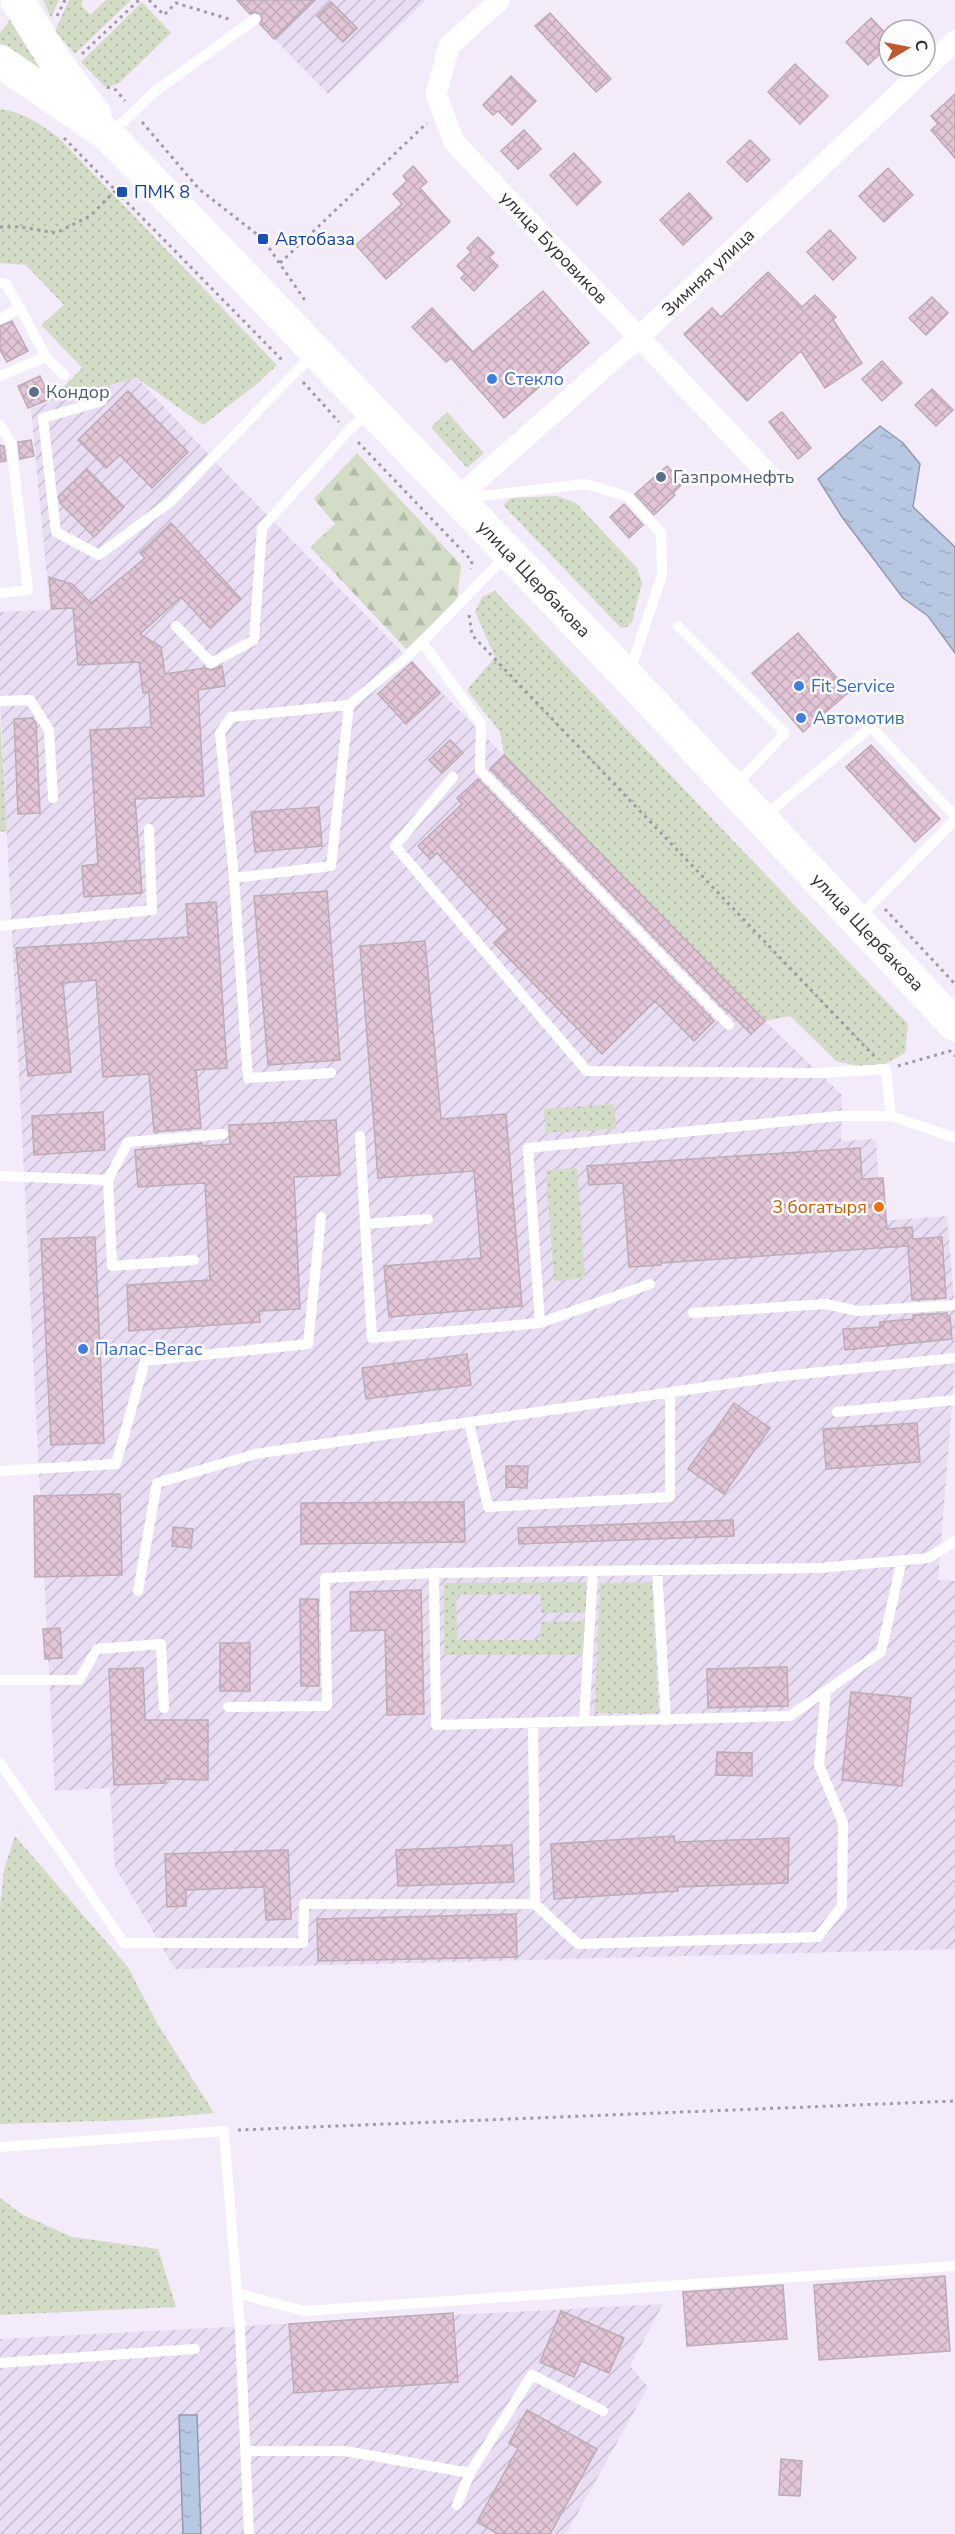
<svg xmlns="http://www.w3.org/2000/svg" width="955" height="2534" font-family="'Nunito Sans',sans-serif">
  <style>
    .industrial { fill: url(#industrial-furrows) }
    .grass { fill: url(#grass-dots) }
    .forest { fill: url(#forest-firs) }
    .water { fill: url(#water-ripples); stroke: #919aae; stroke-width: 1.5 }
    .building { fill: url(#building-cross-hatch); stroke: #bbacb5; stroke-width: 1.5 }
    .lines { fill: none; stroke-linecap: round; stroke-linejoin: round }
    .path { stroke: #a09aa5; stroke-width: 3; stroke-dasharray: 3 4.5; stroke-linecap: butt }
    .service { stroke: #fff; stroke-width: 10 }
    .minor { stroke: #fff; stroke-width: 21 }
    .primary { stroke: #fff; stroke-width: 33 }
    .transit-dot { fill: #1a4fb4; stroke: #fdfcff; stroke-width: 2 }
    .shop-dot { fill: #3f7fe0; stroke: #fdfcff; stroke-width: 2 }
    .service-dot { fill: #5c6f8a; stroke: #fdfcff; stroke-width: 2 }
    .food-dot { fill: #e8710a; stroke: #fdfcff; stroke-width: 2 }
    .labels { text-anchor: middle; stroke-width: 5; stroke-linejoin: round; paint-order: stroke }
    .transit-label { font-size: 18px; fill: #164399; stroke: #fdfcff; text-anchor: start }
    .street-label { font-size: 18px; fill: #333036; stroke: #fdfcff }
    .shop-label { font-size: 18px; fill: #366cbe; stroke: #fdfcff; text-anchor: start }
    .service-label { font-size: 18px; fill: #4e5e75; stroke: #fdfcff; text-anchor: start }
    .food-label { font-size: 18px; fill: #c56008; stroke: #fdfcff; text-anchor: end }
  </style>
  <defs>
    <pattern id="industrial-furrows" width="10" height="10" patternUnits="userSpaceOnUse" patternTransform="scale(1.5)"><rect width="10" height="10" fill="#e8ddf3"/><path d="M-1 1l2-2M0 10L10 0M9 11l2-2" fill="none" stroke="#c7bed1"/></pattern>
    <pattern id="grass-dots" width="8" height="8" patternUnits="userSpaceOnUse" patternTransform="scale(1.5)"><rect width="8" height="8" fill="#d2dcc6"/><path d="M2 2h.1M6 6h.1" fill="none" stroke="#b5bdab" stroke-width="1.8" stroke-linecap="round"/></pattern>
    <pattern id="forest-firs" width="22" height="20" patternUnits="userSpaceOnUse" patternTransform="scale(1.5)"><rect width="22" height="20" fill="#d2dcc6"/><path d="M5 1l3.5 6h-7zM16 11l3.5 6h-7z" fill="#b5bdab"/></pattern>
    <pattern id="water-ripples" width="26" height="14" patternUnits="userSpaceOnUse" patternTransform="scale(1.5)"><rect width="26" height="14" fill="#b9c8e2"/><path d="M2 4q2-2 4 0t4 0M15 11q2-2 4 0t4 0" fill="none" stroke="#a0acc2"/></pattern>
    <pattern id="building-cross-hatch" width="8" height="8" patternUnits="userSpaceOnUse" patternTransform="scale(1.5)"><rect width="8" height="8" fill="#e2c5d6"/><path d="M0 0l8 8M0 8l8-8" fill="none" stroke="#c2aab8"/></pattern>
  </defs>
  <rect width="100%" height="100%" fill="#f3ebfa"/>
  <path class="industrial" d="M237,0h189l-98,94z
    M137,378l90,96 538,547 77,74 -1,46 35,-2 5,82 66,-5 8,95v56l-17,213 17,1v368l-780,20 -60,-102 -5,-79 -55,3 -55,-1094v-85l50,-2 -19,-202z
    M663,2304l-33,62 18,21 -82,147h-566v-195z"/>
  <path class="grass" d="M43,0h16l-8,18z
    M69,0h14l-2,5 9,10 16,-15h25l-56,54 -20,-23z
    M142,2l29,31 -53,51 -13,3 -24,-25z
    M15,13l41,68 -56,-34v-14z
    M0,109c24,3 40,15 59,29l218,227 -20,19 -54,41 -66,-47 -88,24 33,-34 -41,-43 23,-20 -38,-40 -26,-2z
    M447,412l37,41 -17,15 -36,-41z
    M557,496l19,7 61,65 5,15 -10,39 -5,5 -6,1 -118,-123 8,-7z
    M495,591l413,433 -3,29 -31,17 -38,-9 -46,-45 -25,5 -261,-266 -4,-23 -33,-42 28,-33 -20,-45 7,-15z
    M0,718l7,113 -7,1z
    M614,1104l2,25 -70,4 -2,-24z
    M577,1168l8,110 -31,3 -8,-111z
    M586,1582v31h-45l-1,-19 -84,1 1,45h83l1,-18 44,-1 1,34h-142v-72z
    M652,1582l6,131h-63l5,-130z
    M15,1836l113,131 29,56 57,90 -81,7 -133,4v-219l4,-35z
    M0,2198l23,17 49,22 86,12 18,58 -176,8z"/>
  <path class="forest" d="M357,453l104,112 -4,36 -51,48 -96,-102 25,-23 -21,-25z"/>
  <path class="water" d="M880,426l23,17 17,21 -7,43 42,40v106l-27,-37 -25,-18 -61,-81 -24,-38z
    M179,2415h18l4,119h-18z"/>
  <path class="building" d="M237,0h78l-41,39 -14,-15 2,-5 -1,-5 -6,-2 -5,2z
    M331,2l26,26 -14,14 -26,-26z
    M550,13l61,66 -15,13 -61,-66z
    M871,18l18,19v8l-21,20 -22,-23z
    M795,64l33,32 -28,28 -32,-32z
    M511,76l25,25 -24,24 -14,-14 -5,4 -10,-10z
    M955,94v64l-24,-28 7,-6 -7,-8z
    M524,130l17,19 -23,20 -17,-18z
    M750,140l20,20 -23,22 -20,-20z
    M574,153l27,29 -24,23 -27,-30z
    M413,166l14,16 -7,6 30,34 -64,57 -30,-34 46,-41 -9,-10 14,-13 -4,-5z
    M888,168l25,27 -29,27 -25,-26z
    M689,193l23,25 -29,27 -23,-25z
    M830,230l26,28 -23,22 -26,-28z
    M478,237l16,16 -5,4 9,9 -24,25 -13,-13 4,-4 -8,-8 14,-14 -4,-4z
    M768,272l34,35 13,-12 21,22 -3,3 29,43 -37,25 -24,-37 -54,50 -63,-67 28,-26 9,9z
    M543,291l46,52 -85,75 -53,-60 -5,4 -34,-35 20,-19 41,44z
    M932,297l16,16 -22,22 -17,-17z
    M12,321l16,30 -21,11 -7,-12v-24z
    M882,361l20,22 -20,18 -20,-22z
    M40,376l10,23 -22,9 -10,-22z
    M932,389l21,21 -17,16 -21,-21z
    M128,391l60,61 -36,36 -32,-33 -14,13 -28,-28z
    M782,412l29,36 -13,11 -29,-37z
    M31,440l3,16 -14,3 -2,-17z
    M0,445l4,1 2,15 -6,1z
    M667,466l16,17 -10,10 2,2 -21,20 -19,-21z
    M87,469l37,38 -30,30 -34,-34 -1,-7z
    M624,504l19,21 -14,13 -19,-21z
    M171,523l70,76 -31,29 -29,-31 -41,37 21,13 4,27 40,-6 6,2 11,-4 3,20 -27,4 6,106 -69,3 7,94 -58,4 -2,-31 16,-2 -8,-134 61,-3 -2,-35 -6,1 -4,-31 -61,3 -5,-57 -21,1 -3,-32 23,7 19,19 54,-45 -5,-5z
    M798,633l51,59 -46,40 -51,-59z
    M412,662l28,31 -34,31 -28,-30z
    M32,718l4,5 4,90 -22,1 -4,-95z
    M450,740l13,13 -21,20 -13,-13z
    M871,745l69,74 -25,23 -69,-75z
    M504,755l261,266 -14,13 -25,-25 -1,1 -235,-241z
    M478,779l236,242 -20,20 -39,-40 -53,53 -108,-111 14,-14 -71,-76 -7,6 -12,-13 44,-42 -5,-6z
    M319,807l3,39 -67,6 -4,-40z
    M327,891l13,169 -72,5 -14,-169z
    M216,902l11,166 -31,2 5,58 -47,4 -5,-58 -46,3 -7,-97 -33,3 8,89 -43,4 -12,-128 172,-11 -2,-33z
    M425,941l16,178 65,-5 16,192 -133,11 -5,-51 97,-8 -7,-87 -96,7 -18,-232z
    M103,1112l2,38 -71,5 -2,-39z
    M336,1120l4,55 -46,2 6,132 -41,2 1,11 -131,9 -2,-46 83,-5 -5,-97 -67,4 -3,-37 67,-7v3l28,-2 -1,-19z
    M860,1148l2,31 21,-1 4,51 25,-2 1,12 29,-2 4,61 -34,2 -4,-54 -247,17v2l-32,2 -6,-84 -34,2 -2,-19z
    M95,1237l9,206 -53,2 -10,-206z
    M947,1313v3h3l2,23 -107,11 -2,-21 37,-2v-5l33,-3v-4z
    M467,1354l4,31 -105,14 -4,-31z
    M734,1403l36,25 -46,66 -36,-25z
    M917,1423l3,39 -94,7 -3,-40z
    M506,1466h22l-1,22 -21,-1z
    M120,1494l2,81 -87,2 -1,-81z
    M464,1502l1,40 -164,2v-41z
    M733,1520l1,16 -215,8 -1,-16z
    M173,1527l20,2 -2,19 -19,-2z
    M421,1590l3,124 -37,1 -2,-85 -34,1 -1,-39z
    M300,1599h18l1,87h-18z
    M60,1628l2,30 -17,1 -2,-30z
    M220,1643h30v48h-30z
    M787,1667l1,39 -80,2 -1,-39z
    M143,1668l2,52h63v60l-43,-1 1,4 -52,2 -5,-116z
    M851,1692l60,6 -9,88 -60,-6z
    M717,1752l35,1v23l-36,-1z
    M674,1836l1,6 114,-4 -1,45 -110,4v4l-124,8 -3,-55z
    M512,1845l2,37 -116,4 -2,-36z
    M288,1850l3,69 -25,1 -2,-33 -78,3v16l-19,1 -2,-53z
    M516,1914l1,43 -199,4 -1,-42z
    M945,2276l5,75 -131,9 -5,-75z
    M783,2285l4,54 -100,7 -4,-54z
    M561,2311l63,27 -15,35 -28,-12 -7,16 -34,-15z
    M453,2313l5,69 -164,11 -5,-69z
    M527,2410l70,39 -47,85h-52l-21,-12 41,-74 -9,-5z
    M781,2459l21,2 -2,35 -21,-1z"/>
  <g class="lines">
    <path class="path" d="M149,0l15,15 12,-12 53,16
      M57,16l8,-16
      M82,54l57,-54
      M107,87l9,3 9,11
      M142,122l57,67 64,50 43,63
      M64,138l220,224
      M0,227h21l35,6 34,-17 25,-25
      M280,263l147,-140
      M303,382l36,40
      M358,442l114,119 -1,8
      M469,615l3,20 402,421
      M885,909l70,75
      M898,1066l52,-15 5,5
      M238,2130l717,-29"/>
    <path class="service" d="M111,134l42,-41 102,-74
      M0,283l6,1 14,24 -20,11
      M20,308l26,49 18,18
      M0,376l46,-19
      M102,401l-59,17 13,114 43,23 71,-53 143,-148
      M0,425l11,18 17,147 -28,3
      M464,498l121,-14 42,12 34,37 1,42 -32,96
      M176,626l35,37 43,-23 8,-112 86,-97 21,-19
      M678,626l107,107 -50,53
      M422,642l59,82 -1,46 249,255
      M0,701l30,-1 19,30 4,68
      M453,777l-58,69 192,225 232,2 67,-4 5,47
      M765,816l106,-89 84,89
      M234,878l97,-12 18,-161
      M859,917l96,-97
      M0,926l152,-16 -3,-81
      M331,1073l-83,5 -14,-200 -14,-145 11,-16 118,-12 58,-48 99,-101
      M360,1136l5,88
      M0,1176l108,4 4,86 82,-6
      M108,1180l20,-38 95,-8
      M428,1219l-63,5 7,114 168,-15 -12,-175 310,-32h53l64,22
      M693,1313l132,-9 33,7 97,-6
      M540,1323l110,-39
      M837,1412l118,-12
      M469,1422l19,85 182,-10v-105
      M0,1471l116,-7 29,-103 163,-17 13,-127
      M657,1570l9,150
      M434,1573l2,152 354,-9 91,-64 21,-92
      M138,1591l19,-108 98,-29 518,-77 182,-19
      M0,1680h79l18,-31 64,-5 3,64
      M228,1707l99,-1 -2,-128 109,-5 386,-5 108,-10 27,-17
      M584,1722l9,-151
      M0,1763l124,180h179l1,-39h231l-2,-181
      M535,1904l43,40 240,-7 24,-31 1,-83 -24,-58 7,-74
      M0,2147l224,-16 16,198 9,205
      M237,2293l67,18 651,-45
      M0,2363l195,-14
      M246,2451h99l125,22 62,-98 71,36
      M457,2505l13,-32"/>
    <g class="minor">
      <path id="s1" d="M500,0l-51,46 -13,48 18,48 317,335"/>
      <path id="s2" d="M456,499l183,-162 316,-296"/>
    </g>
    <g class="primary">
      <path d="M17,0l38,61 40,54"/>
      <path id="s3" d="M0,61l109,75 519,541 327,348"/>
    </g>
  </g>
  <g class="transit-dot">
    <rect x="116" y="186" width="12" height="12" rx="3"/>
    <rect x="257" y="233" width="12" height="12" rx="3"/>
  </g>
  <g class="shop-dot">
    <circle cx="492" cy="379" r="6"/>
    <circle cx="799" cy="686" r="6"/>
    <circle cx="801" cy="718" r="6"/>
    <circle cx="83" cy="1349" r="6"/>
  </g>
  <g class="service-dot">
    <circle cx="34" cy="392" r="6"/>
    <circle cx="661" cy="477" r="6"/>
  </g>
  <circle class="food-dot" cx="879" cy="1207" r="6"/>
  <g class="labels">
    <g class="transit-label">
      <text x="134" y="198">ПМК 8</text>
      <text x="275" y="245">Автобаза</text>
    </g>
    <g class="street-label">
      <text dy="6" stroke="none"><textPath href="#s1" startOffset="315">улица Буровиков</textPath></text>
      <text dy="6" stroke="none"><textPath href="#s2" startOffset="339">Зимняя улица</textPath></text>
      <text dy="6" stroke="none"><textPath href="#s3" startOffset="746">улица Щербакова</textPath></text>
      <text dy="6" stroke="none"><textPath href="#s3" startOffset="1232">улица Щербакова</textPath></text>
    </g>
    <g class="shop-label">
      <text x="504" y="385">Стекло</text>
      <text x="811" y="692">Fit Service</text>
      <text x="813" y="724">Автомотив</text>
      <text x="95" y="1355">Палас-Вегас</text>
    </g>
    <g class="service-label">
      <text x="46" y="398">Кондор</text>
      <text x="673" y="483">Газпромнефть</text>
    </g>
    <g class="food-label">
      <text x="867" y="1213">3 богатыря</text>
    </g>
  </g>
  <g transform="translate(907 48) rotate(80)"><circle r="28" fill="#fdfcff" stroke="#acaaaf" stroke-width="1.5"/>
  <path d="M0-4.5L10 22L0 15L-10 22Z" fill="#bf582d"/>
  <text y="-9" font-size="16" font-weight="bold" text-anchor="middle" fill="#333036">С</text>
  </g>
</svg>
